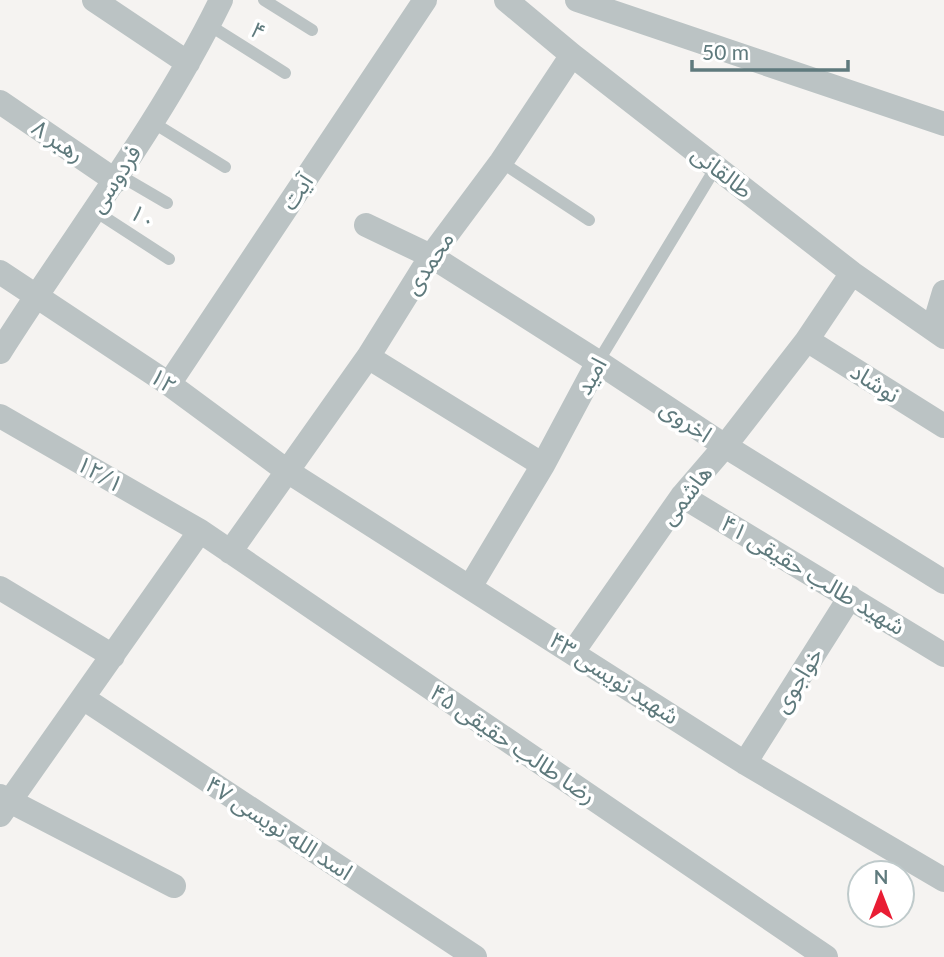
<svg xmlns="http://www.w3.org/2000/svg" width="944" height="957" font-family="Lato,'Noto Sans Arabic',sans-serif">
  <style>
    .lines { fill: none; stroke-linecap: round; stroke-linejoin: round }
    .lane { stroke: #bbc3c4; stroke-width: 12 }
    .street { stroke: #bbc3c4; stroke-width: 24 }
    .labels { text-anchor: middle; stroke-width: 7; stroke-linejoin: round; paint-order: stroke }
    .street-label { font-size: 23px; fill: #5f7a7d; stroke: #fff }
  </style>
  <rect width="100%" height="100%" fill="#f5f3f1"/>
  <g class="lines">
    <path class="lane" d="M264,0l48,30
      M209,25l76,48
      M152,122l73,45
      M501,162l88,58
      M119,175l48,28
      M95,211l74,48
      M598,362l118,-195"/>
    <path class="street" d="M94,0l94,63
      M506,0l66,55 280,218 92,64
      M577,0l367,124
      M0,102l116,79
      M366,225l65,31 167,106 127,84 219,136
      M0,272l169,112 118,87 458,292 199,117
      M933,329l11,-37
      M807,340l137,86
      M0,352c74,-117 160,-227 221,-352
      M368,357l175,108
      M169,384l256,-384
      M0,416l200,115 626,426
      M682,496l262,159
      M230,552l138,-195 63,-101 70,-94 71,-107
      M470,587l73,-122 55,-103
      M0,588l113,68
      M573,652l109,-156 43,-50 82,-106 45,-67
      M83,698l392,259
      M745,763l105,-166
      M0,796l174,90
      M0,815l200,-284"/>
  </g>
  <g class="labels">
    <g class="street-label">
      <text transform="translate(258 31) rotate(32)" y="8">۴</text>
      <text transform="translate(58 141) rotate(34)" y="8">رهبر ۸</text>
      <text transform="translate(722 172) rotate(38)" y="8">طالقانی</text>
      <text transform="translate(115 179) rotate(-57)" y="8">فردوسی</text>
      <text transform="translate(297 192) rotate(-56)" y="8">آیت</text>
      <text transform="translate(143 217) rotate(33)" y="8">۱۰</text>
      <text transform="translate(429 263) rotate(-56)" y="8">محمدی</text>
      <text transform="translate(591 376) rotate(-61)" y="8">امید</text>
      <text transform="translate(163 381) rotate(35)" y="8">۱۲</text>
      <text transform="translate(875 383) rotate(32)" y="8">نوشاد</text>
      <text transform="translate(686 421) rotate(34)" y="8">اخروی</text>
      <text transform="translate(100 474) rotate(30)" y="8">۱۲/۱</text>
      <text transform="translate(686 495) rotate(-52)" y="8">هاشمی</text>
      <text transform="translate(813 575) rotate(31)" y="8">۴۱ شهید طالب حقیقی</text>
      <text transform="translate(614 678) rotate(33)" y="8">۴۳ شهید نویسی</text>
      <text transform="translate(798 680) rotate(-58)" y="8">خواجوی</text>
      <text transform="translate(513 744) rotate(34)" y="8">۴۵ رضا طالب حقیقی</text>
      <text transform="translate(279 828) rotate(33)" y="8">۴۷ اسد الله نویسی</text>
    </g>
  </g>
  <g transform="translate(881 894)"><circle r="33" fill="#ffffff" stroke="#bfcacb" stroke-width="2"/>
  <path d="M0-5L12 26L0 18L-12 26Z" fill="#e91d34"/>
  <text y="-10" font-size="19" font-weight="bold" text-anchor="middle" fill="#5f7a7d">N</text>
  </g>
  <path d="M692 60v10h156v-10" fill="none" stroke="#5f7a7d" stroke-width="3.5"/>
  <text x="702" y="60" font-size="21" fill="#5f7a7d" stroke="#ffffff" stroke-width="5" paint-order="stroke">50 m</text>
</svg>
